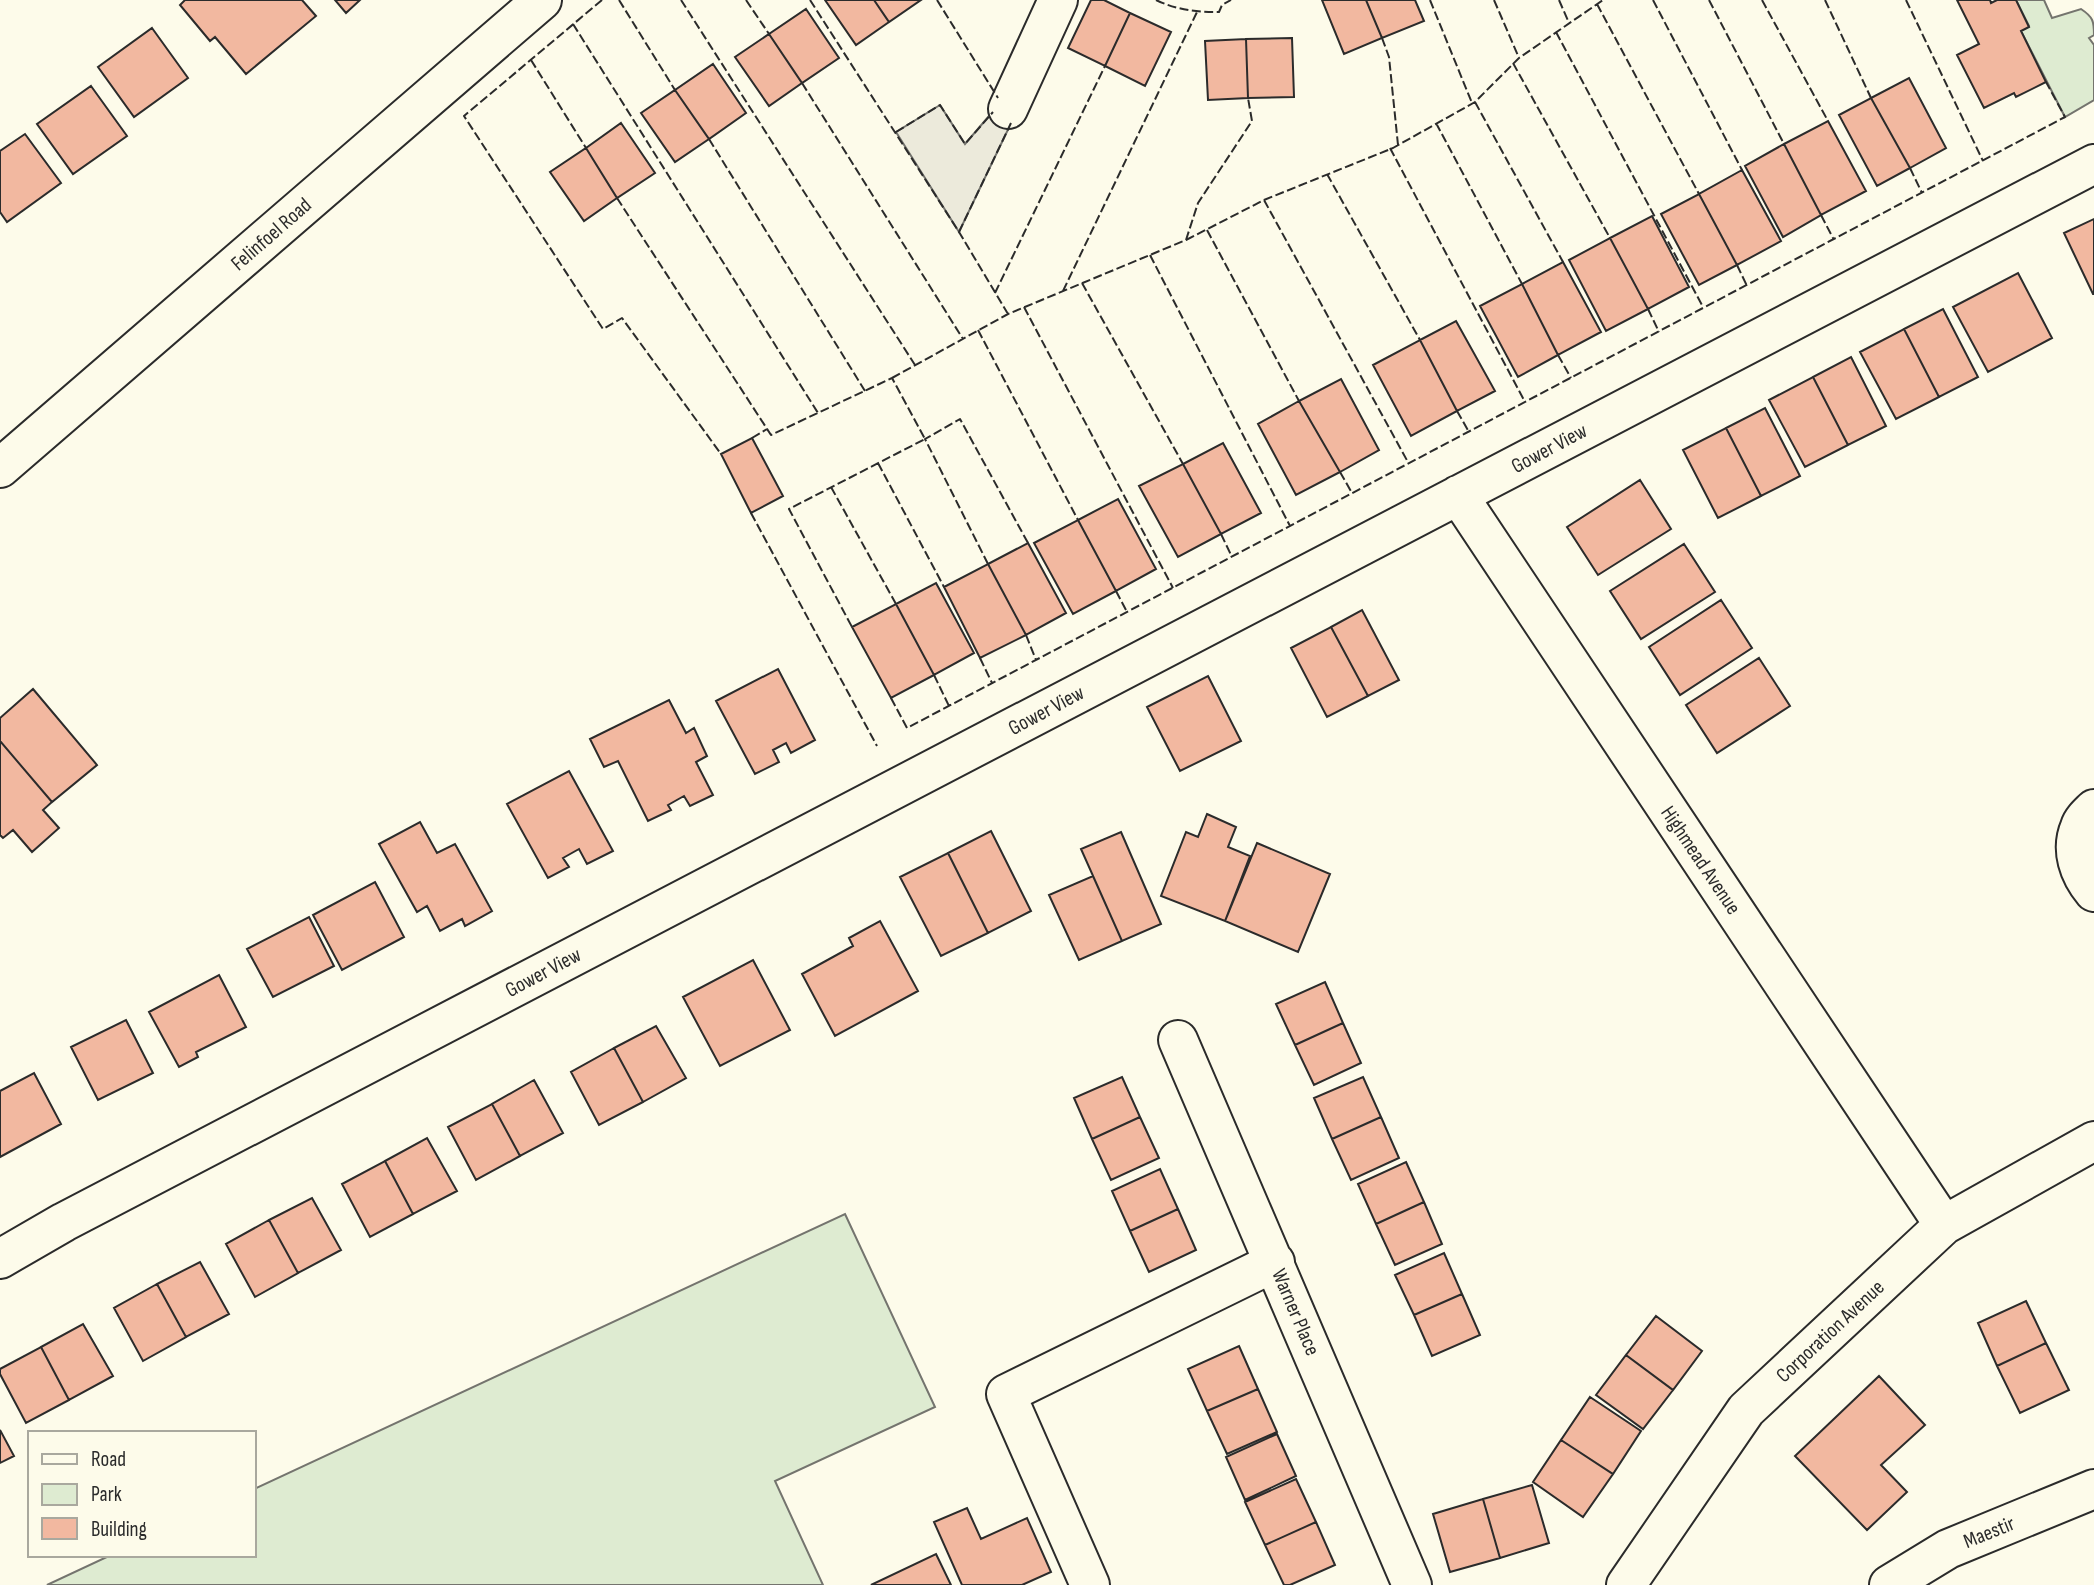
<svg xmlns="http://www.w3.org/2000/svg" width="2094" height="1585" font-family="'Sofia Sans Condensed',sans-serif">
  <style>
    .green { fill: #deebd1; stroke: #74746e; stroke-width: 2 }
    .parking { fill: #eceadb; stroke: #74746e; stroke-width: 2 }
    .building { fill: #f2b8a0; stroke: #2b2b2b; stroke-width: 2 }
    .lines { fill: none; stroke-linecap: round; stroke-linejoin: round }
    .minor-casing { stroke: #2b2b2b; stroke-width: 42 }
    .major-casing { stroke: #2b2b2b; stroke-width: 42 }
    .minor { stroke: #fdfbea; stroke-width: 38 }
    .major { stroke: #fdfbea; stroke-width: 38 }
    .fence { stroke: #2b2b2b; stroke-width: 2; stroke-dasharray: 9 3.5; stroke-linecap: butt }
    .labels { text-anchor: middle; stroke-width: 5; stroke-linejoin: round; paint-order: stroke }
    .street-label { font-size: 21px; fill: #2b2b2b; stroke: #fdfbea }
  </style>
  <rect width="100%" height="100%" fill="#fdfbea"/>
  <path class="green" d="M2016,0h28l8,18 29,-9c12,8 13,12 13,26l-5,3 5,7v55l-29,17 -44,-86 8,-5z
    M845,1214l90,193 -160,74 48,104h-776l64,-30h143v-66z"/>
  <path class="parking" d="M1001,102l14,13 -56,117 -63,-100 44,-27 25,39z"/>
  <path class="building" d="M185,0h117l14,16 -70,58 -31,-37 -5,4 -30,-36z
    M335,0h25l-14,13z
    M825,0h49l15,22 -33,23z
    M874,0h47l-32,22z
    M1091,0h13l26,13 -25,53 -37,-18z
    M1322,0h44l16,38 -38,16z
    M1366,0h49l9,21 -42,17z
    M1957,0h33l1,3 6,-3h19l13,27 -8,4 25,51 -30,15 -2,-4 -30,15 -27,-53 22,-11z
    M806,9l33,49 -37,25 -33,-49z
    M1130,13l41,19 -26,54 -40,-20z
    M152,28l36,50 -54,39 -36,-50z
    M769,34l33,49 -33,23 -34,-49z
    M1292,38l2,59 -46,1 -2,-59z
    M1246,39l2,59 -40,2 -3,-59z
    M713,64l33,49 -37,26 -34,-49z
    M1909,78l37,70 -36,20 -39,-70z
    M91,86l36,50 -54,38 -36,-50z
    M675,90l34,49 -34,23 -34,-49z
    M1871,98l39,70 -33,18 -38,-71z
    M1828,121l38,70 -45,24 -37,-71z
    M621,123l34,50 -38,25 -31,-50z
    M25,134l36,49 -54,39 -7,-10v-61z
    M1784,144l37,71 -38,22 -38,-71z
    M586,148l31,50 -33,23 -34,-49z
    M1742,170l39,71 -44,24 -38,-71z
    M1699,194l38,71 -38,20 -38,-71z
    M1652,216l37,71 -41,22 -38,-71z
    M2094,219v75h-1l-29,-61z
    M1610,238l38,71 -42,22 -37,-71z
    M1563,262l38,70 -43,23 -36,-71z
    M2018,273l34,65 -64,34 -35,-65z
    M1522,284l36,71 -40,22 -38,-71z
    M1943,309l35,68 -39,20 -35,-68z
    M1456,321l39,70 -38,20 -37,-71z
    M1904,329l35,68 -43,22 -36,-67z
    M1420,340l37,71 -46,25 -38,-71z
    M1851,357l35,69 -38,19 -35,-68z
    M1813,377l35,68 -43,22 -36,-67z
    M1341,379l38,71 -39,22 -41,-71z
    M1299,401l41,71 -44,23 -38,-71z
    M1765,408l35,68 -39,20 -35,-68z
    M1726,428l35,68 -43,22 -35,-68z
    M752,438l31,58 -32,17 -30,-59z
    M1223,443l38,70 -40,21 -38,-70z
    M1183,464l38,70 -43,23 -39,-71z
    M1640,480l31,49 -73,46 -31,-48z
    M1118,499l38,70 -40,22 -38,-71z
    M1078,520l38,71 -43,23 -39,-71z
    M1028,543l38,70 -40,22 -38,-71z
    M1684,544l31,48 -74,47 -31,-48z
    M988,564l38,71 -46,23 -36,-71z
    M936,583l38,70 -40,22 -38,-71z
    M1721,600l31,48 -72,47 -31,-48z
    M896,604l38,71 -43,23 -39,-71z
    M1362,610l37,70 -31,16 -37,-69z
    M1331,627l37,69 -41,21 -36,-69z
    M1759,658l31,48 -73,47 -31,-48z
    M778,669l37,71 -24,13 -5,-10 -13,7 6,12 -24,12 -39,-73z
    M1208,676l33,65 -61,30 -33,-64z
    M33,689l64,76 -45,37 -52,-61v-23z
    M669,700l17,33 8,-5 13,28 -11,6 17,33 -23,11 -6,-10 -16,9 3,5 -23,11 -30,-60 -14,6 -14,-28z
    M0,741l52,61 -9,8 16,18 -27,24 -19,-22 -10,8 -3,-3z
    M569,771l44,80 -26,13 -8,-15 -16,9 6,9 -21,11 -41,-74z
    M1207,814l29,13 -8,20 22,9 -25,65 -64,-25 25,-64 12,5z
    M420,822l17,31 18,-9 37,67 -27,15 -3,-7 -22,12 -13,-25 -10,6 -38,-68z
    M991,831l40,80 -43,22 -40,-80z
    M1121,832l40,92 -39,17 -41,-92z
    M1257,843l73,31 -32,78 -73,-31z
    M948,853l40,80 -47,23 -41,-79z
    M1093,876l29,65 -43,19 -30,-65z
    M375,882l29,55 -62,33 -29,-55z
    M309,917l25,49 -61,31 -26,-48z
    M880,921l38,70 -83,45 -33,-62 51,-28 -4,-8z
    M753,960l37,70 -70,36 -37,-69z
    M219,975l27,52 -50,25 2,5 -19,10 -30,-55z
    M1325,982l18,41 -48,22 -19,-41z
    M126,1020l27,53 -55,27 -27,-53z
    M1343,1023l18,40 -47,22 -19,-40z
    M656,1026l30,52 -43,24 -29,-54z
    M614,1048l29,54 -44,23 -28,-53z
    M34,1073l27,51 -61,33v-66z
    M1122,1077l18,40 -48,22 -18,-41z
    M1363,1077l18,40 -49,22 -18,-41z
    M534,1080l29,53 -43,23 -28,-52z
    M492,1104l28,52 -44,24 -28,-53z
    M1140,1117l19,41 -48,22 -19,-41z
    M1381,1117l18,41 -48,22 -19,-41z
    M427,1138l30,53 -44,23 -28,-53z
    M385,1161l28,53 -43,23 -28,-53z
    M1406,1162l18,40 -48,22 -18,-40z
    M1160,1169l18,40 -48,22 -18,-40z
    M312,1198l29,52 -43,23 -29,-53z
    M1424,1202l18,42 -47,21 -19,-41z
    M1178,1209l18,41 -47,22 -19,-41z
    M269,1220l29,53 -43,24 -29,-53z
    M1444,1253l18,41 -48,21 -19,-40z
    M200,1262l29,52 -43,23 -29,-53z
    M157,1284l29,53 -43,24 -29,-53z
    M1462,1294l18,41 -48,21 -18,-41z
    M2026,1301l20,42 -49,23 -19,-43z
    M1656,1316l46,35 -29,39 -47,-35z
    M83,1324l30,52 -44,24 -28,-53z
    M2046,1343l23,47 -49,23 -23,-47z
    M1239,1346l19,43 -51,22 -19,-42z
    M41,1347l28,53 -43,23 -26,-49v-5z
    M1626,1355l47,35 -30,39 -47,-34z
    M1879,1376l46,49 -44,40 26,27 -40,38 -72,-74z
    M1258,1389l19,43 -50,22 -20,-43z
    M1590,1397l51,34 -28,43 -52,-34z
    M0,1430l14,26 -14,7z
    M1277,1434l19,42 -51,24 -19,-43z
    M1561,1440l52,34 -30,43 -50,-35z
    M1296,1479l20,43 -51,23 -20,-43z
    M1532,1485l17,58 -49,15 -17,-59z
    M1483,1499l17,59 -50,14 -17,-58z
    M967,1508l14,31 46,-21 24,54 -29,13h-60l-28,-63z
    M1316,1522l19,43 -45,20h-6l-19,-40z
    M936,1554l15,31h-80z"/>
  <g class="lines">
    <g class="minor-casing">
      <path id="minor" d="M1008,109l50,-109
        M1458,495l486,730
        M2094,809c-5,5 -12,11 -14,18 -10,23 -1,47 14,65
        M1178,1040l234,545
        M0,1259l64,-37 2030,-1058
        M1090,1585l-84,-191 269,-132
        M1626,1585l120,-175 198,-185 150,-84
        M1889,1585l59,-36 146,-60"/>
    </g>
    <g class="major-casing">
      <path id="major" d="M0,468l542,-468"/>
    </g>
    <use href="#minor" class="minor"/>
    <use href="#major" class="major"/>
    <path class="fence" d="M602,0l-138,116 139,213 19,-11 99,136
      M619,0l56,90
      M681,0l234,365
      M746,0l23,34
      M810,0l149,232 49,82
      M937,0l61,98
      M1156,0c21,10 40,12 63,12l3,-7 9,-5
      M1430,0l42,103
      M1494,0l25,58
      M1559,0l10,23
      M1653,0l89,170
      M1709,0l75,144
      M1762,0l66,121
      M1825,0l46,98
      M1906,0l77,161
      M1597,4l102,190
      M573,24l245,389
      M1556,32l147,275
      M1382,38l7,19 9,88
      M531,60l55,88
      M1513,63l97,175
      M802,83l161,256
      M1475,102l88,160
      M1436,123l86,161
      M896,132l44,-27 25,39 28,-32
      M709,139l156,252
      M1390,148l135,254
      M1910,168l12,25
      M1327,174l93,166
      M617,198l154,237 121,-57 33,61 -136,70 63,118
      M1264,200l145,264
      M1821,215l13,25
      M1207,230l92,171
      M959,232l52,-109
      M1186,240l78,-40 129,-52 82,-46 44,-44 84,-58
      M1150,255l140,271
      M1737,265l10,21
      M1082,283l101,181
      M1063,291l134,-279
      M995,293l110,-227
      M1024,307l149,281
      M1648,309l11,23
      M978,330l100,190
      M1558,355l13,23
      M892,378l116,-64 178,-74 12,-37 54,-82 -4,-23
      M1457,411l12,21
      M752,438l15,-9
      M878,463l66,124
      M1340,472l12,21
      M831,487l65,117
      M751,513l126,233
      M1221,534l11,23
      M988,564l-63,-125 35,-20 68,124
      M1116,591l11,21
      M1026,635l10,25
      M980,658l12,25
      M934,675l15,31
      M891,698l16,30 1158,-611 -19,-35"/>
  </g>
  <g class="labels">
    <g class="street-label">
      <text transform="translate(271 234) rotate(-41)" y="7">Felinfoel Road</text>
      <text transform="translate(1549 448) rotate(-28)" y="7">Gower View</text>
      <text transform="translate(1046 710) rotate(-28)" y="7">Gower View</text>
      <text transform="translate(1701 860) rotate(56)" y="7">Highmead Avenue</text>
      <text transform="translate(543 972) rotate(-28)" y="7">Gower View</text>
      <text transform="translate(1296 1312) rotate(67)" y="7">Warner Place</text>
      <text transform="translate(1830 1331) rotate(-43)" y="7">Corporation Avenue</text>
      <text transform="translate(1989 1532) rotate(-22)" y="7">Maestir</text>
    </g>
  </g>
  <rect x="28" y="1431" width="228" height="126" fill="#fdfbea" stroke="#a9a89e" stroke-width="2"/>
  <rect x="42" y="1454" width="35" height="10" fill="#fdfbea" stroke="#a9a89e" stroke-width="2"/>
  <text x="91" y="1466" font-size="21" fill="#2b2b2b">Road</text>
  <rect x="42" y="1484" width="35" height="21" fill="#deebd1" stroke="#a9a89e" stroke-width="2"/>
  <text x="91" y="1501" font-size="21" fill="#2b2b2b">Park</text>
  <rect x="42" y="1518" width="35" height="21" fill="#f2b8a0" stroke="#a9a89e" stroke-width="2"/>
  <text x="91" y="1536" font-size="21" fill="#2b2b2b">Building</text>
</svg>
